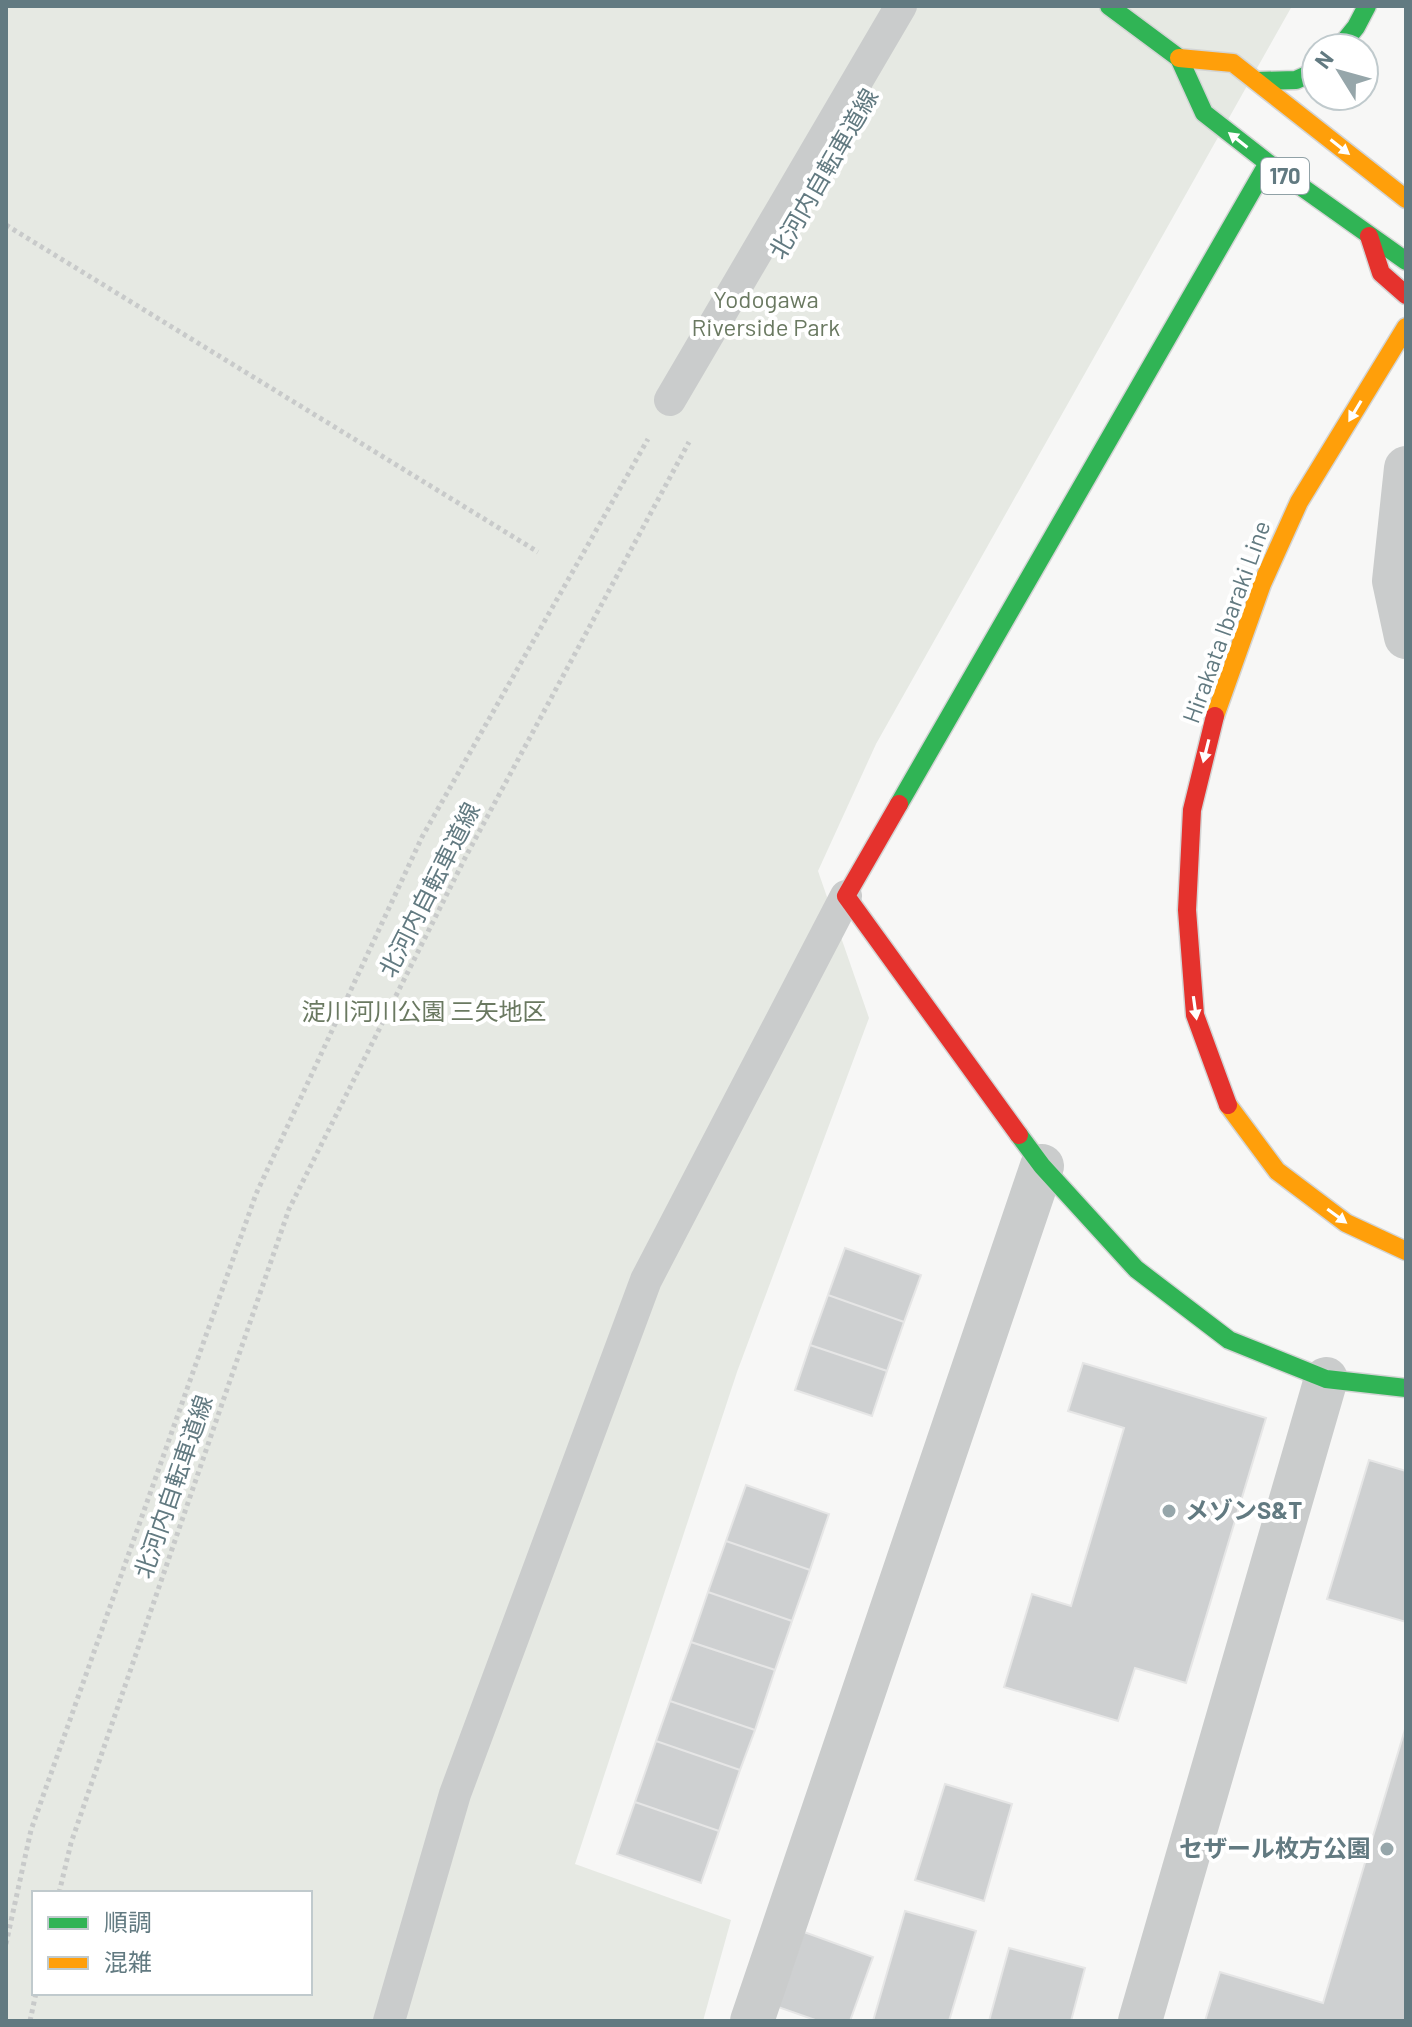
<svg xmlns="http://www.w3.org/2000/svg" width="1412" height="2027" font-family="Barlow,'Noto Sans JP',sans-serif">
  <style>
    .green { fill: #e6e9e3; fill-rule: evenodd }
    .building { fill: #ced0d1; stroke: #e6e6e6; stroke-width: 2 }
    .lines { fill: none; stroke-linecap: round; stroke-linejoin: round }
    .fast-casing { stroke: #d3d4d4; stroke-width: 21 }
    .slow-casing { stroke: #d3d4d4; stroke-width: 21 }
    .jam-casing { stroke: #d3d4d4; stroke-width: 21 }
    .path { stroke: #c8caca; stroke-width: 5; stroke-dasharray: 4 4; stroke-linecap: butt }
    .lane { stroke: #cacccc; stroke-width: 32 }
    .street { stroke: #cacccc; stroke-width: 44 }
    .fast { stroke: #30b455; stroke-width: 18 }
    .slow { stroke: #ff9f0a; stroke-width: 18 }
    .jam { stroke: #e5322d; stroke-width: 18 }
    .oneway { fill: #fff }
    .poi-dot { fill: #96a6aa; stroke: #fff; stroke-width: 3 }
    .labels { text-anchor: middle; stroke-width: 8; stroke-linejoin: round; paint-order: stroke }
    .shield { fill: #fff; stroke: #91a2a7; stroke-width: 2 }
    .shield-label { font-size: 22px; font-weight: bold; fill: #627a81 }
    .street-label { font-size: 24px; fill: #627a81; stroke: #fff }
    .park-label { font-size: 24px; fill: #6a7961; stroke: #fff }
    .poi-label { font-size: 24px; font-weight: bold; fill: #627a81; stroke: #fff; text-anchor: start }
  </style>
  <rect width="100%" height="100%" fill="#f7f7f6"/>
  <path class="green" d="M6,6h1286l-416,738 -58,127 51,147 -132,354 -162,492 156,56 -28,101h-697zM34,1893h276v100h-276z"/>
  <path class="building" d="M845,1248l76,27 -17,47 -76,-27z
    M828,1295l76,27 -17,49 -77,-26z
    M810,1345l77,26 -15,45 -77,-26z
    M1083,1363l183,55 -80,265 -51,-15 -17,53 -114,-34 28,-93 39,12 53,-178 -56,-17z
    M1369,1460l37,11v151l-79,-23z
    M746,1485l83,29 -19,56 -84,-29z
    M726,1541l84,29 -18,51 -84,-29z
    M708,1592l84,29 -17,49 -84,-28z
    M691,1642l84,28 -20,60 -85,-29z
    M670,1701l85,29 -15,40 -84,-29z
    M1406,1726v295h-201l15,-49 103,31z
    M656,1741l84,29 -21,61 -84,-29z
    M945,1784l67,20 -28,97 -69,-21z
    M635,1802l84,29 -18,52 -84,-29z
    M905,1911l71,20 -27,90h-76z
    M804,1932l69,25 -23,64h-32l-40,-14z
    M1009,1948l76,20 -14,53h-82z"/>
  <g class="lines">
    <g class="fast-casing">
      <path id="fast" d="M1109,6l70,52 25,55 64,50 138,98
        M1339,48l17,-21 11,-21
        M1257,81l39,-1 20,-9
        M899,804l369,-641
        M1019,1135l23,31 94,103 93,71 97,39 80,9"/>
    </g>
    <g class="slow-casing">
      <path id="slow" d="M1179,58l54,5 173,136
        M1215,716l47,-132 37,-82 107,-175
        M1228,1105l49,66 69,52 60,28"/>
    </g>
    <g class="jam-casing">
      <path id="jam" d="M1369,236l12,37 25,22
        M1215,716l-23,94 -5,100 8,105 33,90
        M899,804l-53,92 173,239"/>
    </g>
    <path class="path" d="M6,225l532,327
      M59,1893l12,-50 218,-634 176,-351 224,-416
      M6,1944l25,-114 225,-636 166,-357 226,-398
      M30,2021l6,-28"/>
    <path class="lane" d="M670,400l231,-394
      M389,2021l66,-227 191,-514 200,-384"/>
    <path class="street" d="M1406,468l-12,113 12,56
      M752,2021l290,-855
      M1140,2021l186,-642"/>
    <use href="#fast" class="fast"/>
    <use href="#slow" class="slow"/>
    <use href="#jam" class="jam"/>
  </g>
  <defs><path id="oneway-solid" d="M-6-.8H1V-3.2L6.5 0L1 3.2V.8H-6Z" transform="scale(2)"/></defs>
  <g class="oneway">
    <use href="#oneway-solid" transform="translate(1238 140) rotate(-142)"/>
    <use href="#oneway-solid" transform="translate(1340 147) rotate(38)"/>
    <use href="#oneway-solid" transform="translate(1355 411) rotate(121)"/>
    <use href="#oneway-solid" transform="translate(1206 751) rotate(104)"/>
    <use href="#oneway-solid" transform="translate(1195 1008) rotate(82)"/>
    <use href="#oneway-solid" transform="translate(1337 1216) rotate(36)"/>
  </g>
  <g class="poi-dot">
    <circle cx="1169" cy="1511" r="8"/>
    <circle cx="1387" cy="1849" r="8"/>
  </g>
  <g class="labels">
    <rect class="shield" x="1261" y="158" width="48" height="36" rx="6"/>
    <g class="shield-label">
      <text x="1285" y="184">170</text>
    </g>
    <g class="street-label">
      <text transform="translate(824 174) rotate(-60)" y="8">北河内自転車道線</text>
      <text transform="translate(1227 622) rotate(-70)" y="8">Hirakata Ibaraki Line</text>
      <text transform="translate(430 890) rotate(-63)" y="8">北河内自転車道線</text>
      <text transform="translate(174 1487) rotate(-71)" y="8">北河内自転車道線</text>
    </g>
    <g class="park-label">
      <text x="766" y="308">Yodogawa<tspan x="766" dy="28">Riverside Park</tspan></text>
      <text x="424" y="1020">淀川河川公園 三矢地区</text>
    </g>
    <g class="poi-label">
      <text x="1185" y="1519">メゾンS&amp;T</text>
      <text x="1371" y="1857" text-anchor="end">セザール枚方公園</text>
    </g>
  </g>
  <rect width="1412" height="2027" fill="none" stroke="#627a81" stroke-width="16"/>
  <rect x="32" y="1891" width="280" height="104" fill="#ffffff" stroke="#c0cacd" stroke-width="2"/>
  <rect x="48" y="1917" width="40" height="12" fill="#30b455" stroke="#c0cacd" stroke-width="2"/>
  <text x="104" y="1931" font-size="24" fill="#627a81">順調</text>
  <rect x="48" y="1957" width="40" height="12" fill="#ff9f0a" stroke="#c0cacd" stroke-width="2"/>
  <text x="104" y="1971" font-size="24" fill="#627a81">混雑</text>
  <g transform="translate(1340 72) rotate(307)"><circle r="38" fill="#ffffff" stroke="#c0cacd" stroke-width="2"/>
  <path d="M0-6L14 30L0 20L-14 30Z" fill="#96a6aa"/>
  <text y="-12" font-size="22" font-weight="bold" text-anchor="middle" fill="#627a81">N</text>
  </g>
</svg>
